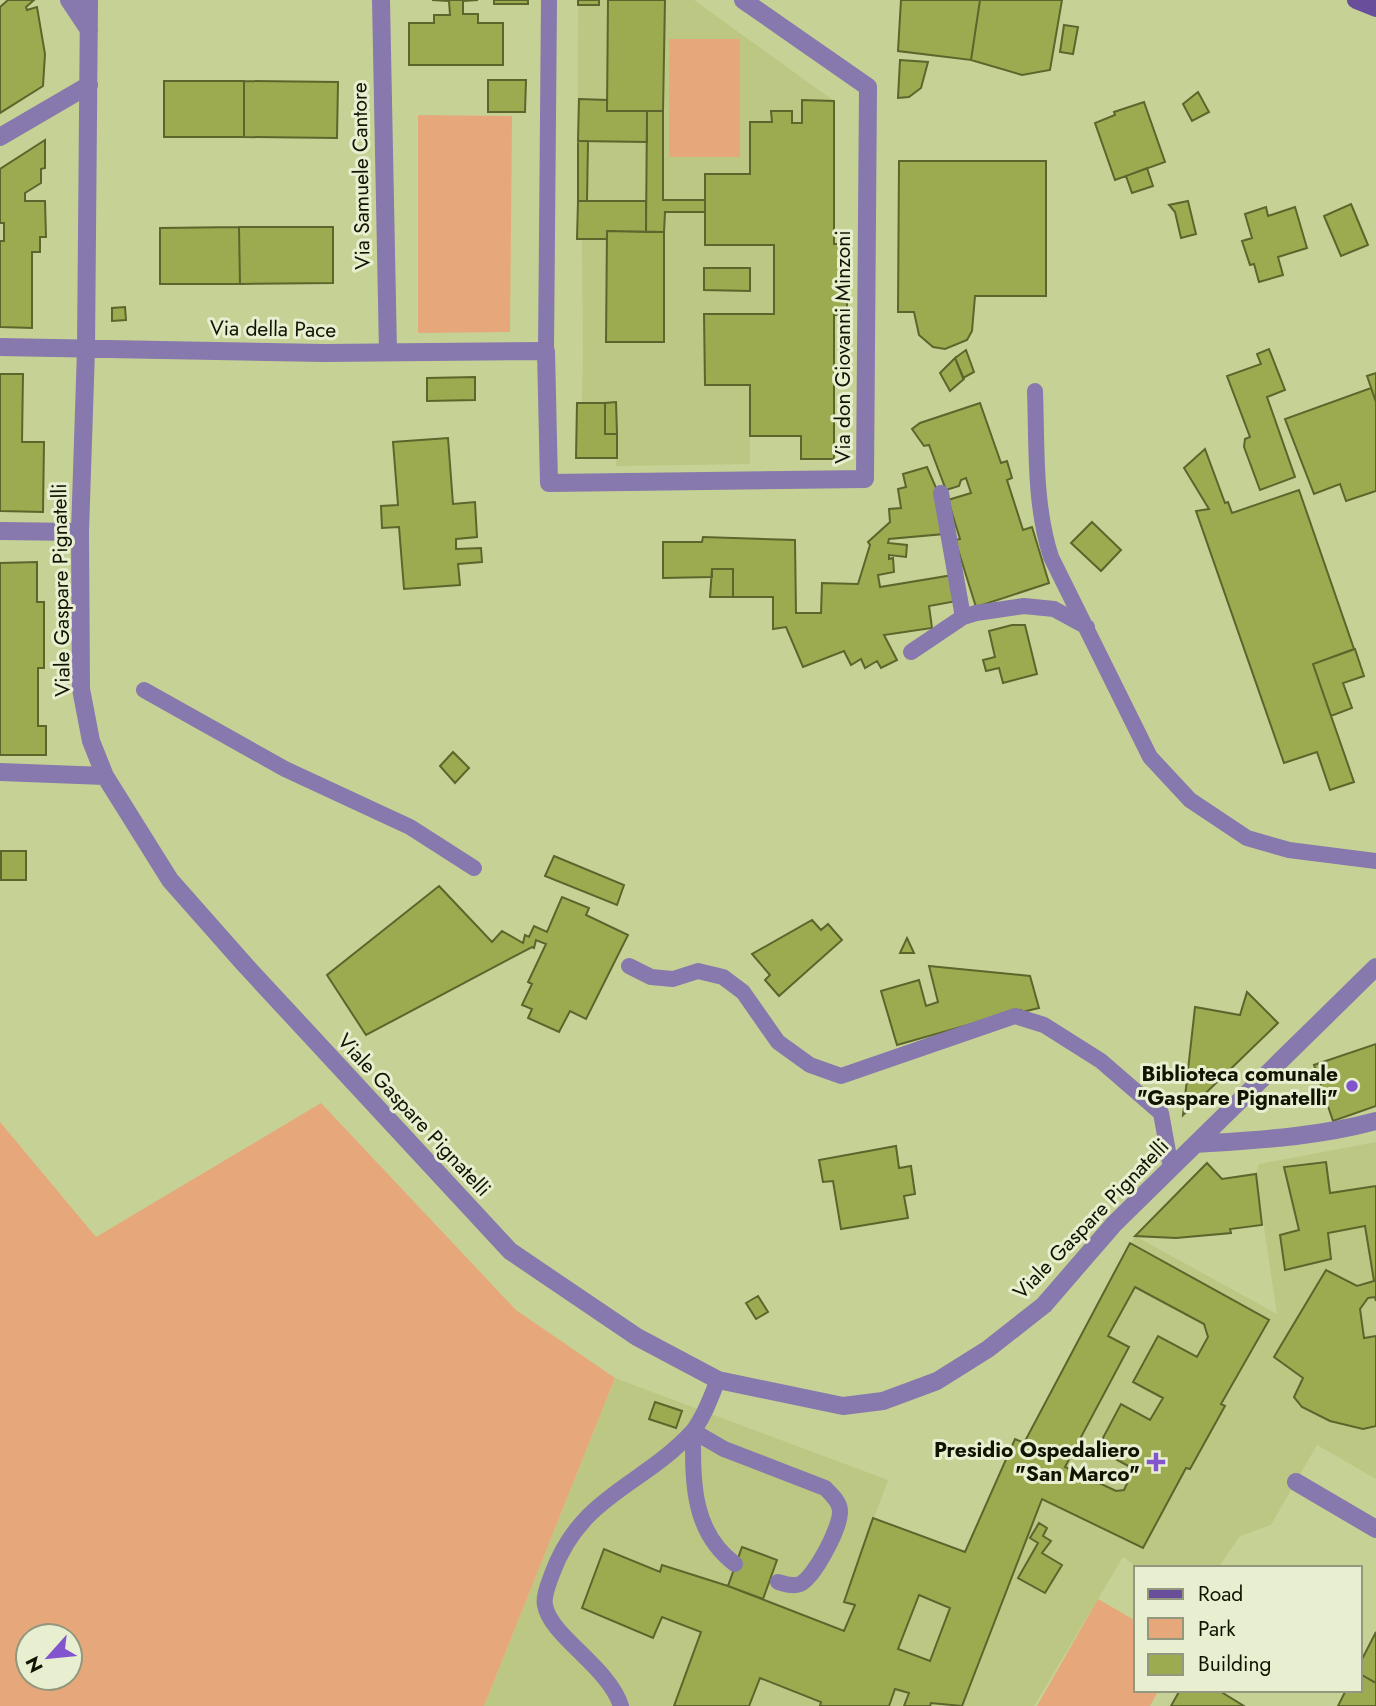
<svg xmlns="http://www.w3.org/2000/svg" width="1376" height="1706" font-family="Jost,sans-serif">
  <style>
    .built { fill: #bbc783 }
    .green { fill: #e6a87b; fill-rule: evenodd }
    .building { fill: #9cab4f; stroke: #5c652c; stroke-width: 2; fill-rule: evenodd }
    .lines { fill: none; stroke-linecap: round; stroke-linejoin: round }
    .lane { stroke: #8778ad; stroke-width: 16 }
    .street { stroke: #8778ad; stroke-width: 18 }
    .secondary { stroke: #684e9b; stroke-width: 18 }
    .poi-dot { fill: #8255ce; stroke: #e8efd1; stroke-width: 2.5 }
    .labels { text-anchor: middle; stroke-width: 6; stroke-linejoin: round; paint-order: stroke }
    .street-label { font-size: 21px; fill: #101400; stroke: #e8efd1 }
    .poi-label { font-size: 21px; font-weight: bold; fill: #101400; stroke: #e8efd1; text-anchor: end }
  </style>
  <rect width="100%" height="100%" fill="#c6d295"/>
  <path class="built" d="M578,0h116l140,101v143h13v71l-13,1v143h-33l-1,-23h-50v28l-134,2v-8h-40l1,-55 5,-1 1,-49 -1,-113 -5,-1z
    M1376,1142v337l-59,-34 -46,80 -31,11 -22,32h-80l-15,-11 -89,149h-550l131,-328 273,102 -14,38 91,34 50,-113 9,4 111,-207 142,78 -21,-140 3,-10z"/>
  <path class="green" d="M669,39h71v118h-71z
    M418,115l94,1 -2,216 -92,1z
    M321,1103l195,207 99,68 -131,328h-484v-584l96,115zM28,1636h42v42h-42z
    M1098,1599l38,22v69h23l-9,16h-113z"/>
  <path class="building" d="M8,0h26l-8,7 1,3 10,-3 8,47 -2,32 -43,27v-106z
    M432,0h46l-15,1v13h15v9h25v42h-94v-42h25v-8h16l-1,-14z
    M494,0h34v4h-34z
    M578,0h21v5h-21z
    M608,0h57l-2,111h-56z
    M901,0h79l-9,60 -73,-9z
    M980,0h82l-12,70 -28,5 -51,-15z
    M1064,25l14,2 -5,27 -13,-2z
    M900,60l28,2 -7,26 -12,9 -11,1z
    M488,80h38l-1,32h-37z
    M164,81h80v56h-80z
    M244,81l94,1 -1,56 -93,-1z
    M1198,92l11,20 -17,9 -9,-17z
    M579,99l28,1v11h40v31l-69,-1z
    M802,100l32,1v143h13v71h-13v144h-33v-23h-51v-51h-45l-1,-71h70v-69h-69v-71h45v-52h22l-1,-11h21v12h10z
    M1144,102l21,60 -50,18 -20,-57 20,-8 -1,-3z
    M647,111h16v89h42v12h-40l-1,20h-18z
    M45,140v28l-4,1v14l-16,10v8h20l1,36h-6v15h-8v76l-32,-1v-86h4v-18h-4v-54z
    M578,141h10l-1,60h-9z
    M899,161h147v135h-71l-3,35 -5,9 -22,9 -12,-2 -14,-12 -5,-23h-16z
    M1147,168l6,18 -21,7 -6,-17z
    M578,201h68v31l-39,-1v8h-30z
    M1188,201l8,33 -15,4 -6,-26 -6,-7z
    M1351,204l17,41 -27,11 -17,-40z
    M1266,207l2,9 27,-9 12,41 -29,9 5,18 -24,7 -5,-18 -4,1 -8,-24 10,-3 -7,-24z
    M239,227h94v56l-93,1z
    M239,227l1,57h-80v-56z
    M607,231l57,1v110h-58z
    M704,268h46v23l-46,-1z
    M125,307l1,13 -14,1v-13z
    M1269,349l16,41 -18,7 28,80 -35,13 -16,-43 1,-8 5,-2 -23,-61 34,-12 -4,-10z
    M966,350l8,22 -11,6 -8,-20z
    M955,358l9,21 -14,12 -10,-18z
    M1376,373v29l-9,-26z
    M0,374h23l-1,68h22l-1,70 -43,-1z
    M475,377v23l-48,1v-23z
    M1371,388l5,14v89l-30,10 -6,-17 -26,10 -29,-75z
    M616,402l1,32h-12v-31z
    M577,403h28v31h12v24h-41z
    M980,403l21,60 6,-2 5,17 -5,2 16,50 9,-3 17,56 -73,24 -21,-67 5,-1 -12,-39 23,-7 -5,-15 -5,2 -2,6 -13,4 -17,-45 -5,1 -12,-17 8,-6z
    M448,438l5,66 22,-2 2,35 -21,2v10l25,-1 1,14 -24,2 2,21 -56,4 -5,-62 -17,1 -1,-22 17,-1 -5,-63z
    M1205,449l20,54 3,-1 4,11 67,-23 55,159 -41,15 41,118 -24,8 -13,-38 -33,11 -88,-252 13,-2 -25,-41z
    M927,467l10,23 7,44 -55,5 -1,4 19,2 -1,12 -17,-2v4l4,-1 1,14 -16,3 2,12 73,-12 4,26 -28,5 3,22 -48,7 13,25 -16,8 -4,-7 -12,7 -4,-9 -10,6 -7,-14 -41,16 -17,-40 -13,2v-32h-40v-28h-21v8l-49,1v-36h39l1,-5 92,3 1,73h25l1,-30 36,1 12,-39 -2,-3 22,-20 -1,-13 12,-1 -3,-19 8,-2 -3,-13z
    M1092,522l29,28 -20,21 -30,-28z
    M37,562v40h7v66h-6v58h8v29h-46v-192z
    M712,569h21v28h-23z
    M1012,625h13l12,49 -34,9 -4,-15 -13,3 -3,-11 12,-3 -6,-26z
    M1355,649l9,27 -21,7 9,25 -21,8 -18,-52z
    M453,752l16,16 -14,15 -15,-17z
    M1,851h25v29h-25z
    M554,856l70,29 -7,20 -72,-29z
    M439,886l53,56 10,-11 21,12 2,-8 4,2 5,-11 13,6 15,-35 27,11 -3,7 42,20 -42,84 -16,-8 -11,21 -31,-14 4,-9 -10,-4 10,-21 -4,-2 18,-38 -10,-4 -2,8 -2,-1 -166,88 -39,-60z
    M812,920l9,10 7,-6 14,16 -63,56 -14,-16 5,-5 -18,-21z
    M907,938l7,15h-14z
    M929,966l101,10 9,32 -17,4 -1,-2 -124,35 -16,-54 38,-11 7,26 12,-4z
    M1247,992l31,31 -95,92 12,-108 45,8z
    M1376,1044v62l-43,15 -19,-56z
    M896,1146l3,22 12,-2 4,28 -11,2 4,22 -67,11 -8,-48 -10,1 -4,-22z
    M1326,1162l4,31 46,-7v115l-1,-4 -7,1 -8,11 4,29 12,-2v90l-13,3 -33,-8 -28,-14 -8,-10 9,-19 -29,-21 52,-87 31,16 17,-5 -9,-55 -37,7 3,26 -46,11 -5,-35 19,-5 -15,-63z
    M1207,1163l15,16 34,-5 6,51 -32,4 1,4 -55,5 -41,-2z
    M1130,1243l139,77 -48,84 4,2 -35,63 -4,-1 -43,80 -101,-49 -80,207 -31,-3 -1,3h-26l5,-13 -14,-4 -6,17h-69l1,-4 -61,-24 -11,28h-75l27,-74 -39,-15 -9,21 -71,-30 22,-59 56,23 2,-7 66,21 116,45 11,-26 -11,-3 29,-84 92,34 50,-113 9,4zM1135,1287l69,37 4,13 -11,20 -39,-21 -25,46 30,16 -13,22 -29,-16 -24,45 37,20 -10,21 -8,1 -51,-24 64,-120 -21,-11zM919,1595l31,13 -20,53 -32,-12z
    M758,1296l10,16 -12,7 -10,-16z
    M655,1402l27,9 -6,17 -27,-9z
    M1039,1523l8,5 -4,8 8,5 -9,12 20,12 -17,28 -27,-15 20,-35 -8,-5z
    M742,1547l35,13 -14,39 -35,-13z
    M1376,1632v51l-16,-9v-11z
    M1360,1674l16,9v23h-38l8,-16h14z
    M1180,1690h38l26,16h-73z"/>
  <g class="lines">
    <path class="lane" d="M546,351l3,-351
      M1035,391c2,56 -1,113 16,166l99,200 40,43 57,38 42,12 87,11
      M941,493l22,124
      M911,652l52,-35 13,-4 48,-7 30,3 33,18
      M144,690l141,79 125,58 64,41
      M629,966l22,11 22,2 25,-8 25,6 20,15 35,50 32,23 31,11 174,-60 29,9 57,36 60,52 10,55
      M693,1431l31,18 101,39c7,7 15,14 15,23 1,16 -26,67 -40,73 -8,3 -14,0 -22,-2
      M693,1431c0,49 -2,100 42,133
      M621,1706c-13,-40 -71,-70 -76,-101 -2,-9 4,-22 7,-31 29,-79 89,-87 140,-142 12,-14 19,-36 26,-52"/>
    <path class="street" d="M69,0l20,30
      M89,0l-3,350 -6,182 1,157 10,52 14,35 65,104 76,86 264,285 127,86 81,43 125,26 40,-5 54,-20 51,-32 56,-44 70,-81 262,-257
      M381,0l7,352
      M0,137l89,-52
      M0,347l324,6 222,-2 3,132 316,-4 3,-392 -125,-87
      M0,531l80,1
      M0,772l105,4
      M1196,1144c60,-4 122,-7 180,-23
      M1296,1482l80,47"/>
    <path class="secondary" d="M1356,0l20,8"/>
  </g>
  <g class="poi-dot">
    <circle cx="1352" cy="1086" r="7"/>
    <path d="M1152.5 1451.5h7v7h7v7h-7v7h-7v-7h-7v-7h7z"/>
  </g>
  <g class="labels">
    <g class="street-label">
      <text transform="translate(361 176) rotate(-91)" y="7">Via Samuele Cantore</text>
      <text transform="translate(273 329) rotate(1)" y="7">Via della Pace</text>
      <text transform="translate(843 347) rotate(-90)" y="7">Via don Giovanni Minzoni</text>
      <text transform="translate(61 590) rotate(-91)" y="7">Viale Gaspare Pignatelli</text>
      <text transform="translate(414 1115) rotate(47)" y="7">Viale Gaspare Pignatelli</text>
      <text transform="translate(1091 1219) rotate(-46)" y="7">Viale Gaspare Pignatelli</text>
    </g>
    <g class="poi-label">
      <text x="1338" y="1081">Biblioteca comunale<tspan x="1338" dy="24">"Gaspare Pignatelli"</tspan></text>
      <text x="1140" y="1457">Presidio Ospedaliero<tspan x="1140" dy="24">"San Marco"</tspan></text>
    </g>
  </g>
  <rect x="1134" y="1566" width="228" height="126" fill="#e8efd1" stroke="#92977d" stroke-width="2"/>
  <rect x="1148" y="1589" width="35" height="10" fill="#684e9b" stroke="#92977d" stroke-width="2"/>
  <text x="1198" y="1601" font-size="21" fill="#101400">Road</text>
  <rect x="1148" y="1618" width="35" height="21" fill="#e6a87b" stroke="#92977d" stroke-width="2"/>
  <text x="1198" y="1636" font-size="21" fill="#101400">Park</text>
  <rect x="1148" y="1654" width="35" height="21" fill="#9cab4f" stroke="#92977d" stroke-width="2"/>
  <text x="1198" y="1671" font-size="21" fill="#101400">Building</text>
  <g transform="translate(49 1657) rotate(243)"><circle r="33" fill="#e8efd1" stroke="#92977d" stroke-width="2"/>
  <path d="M0-5L12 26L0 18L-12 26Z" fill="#8255ce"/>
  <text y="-10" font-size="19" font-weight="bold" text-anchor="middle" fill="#101400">N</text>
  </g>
</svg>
